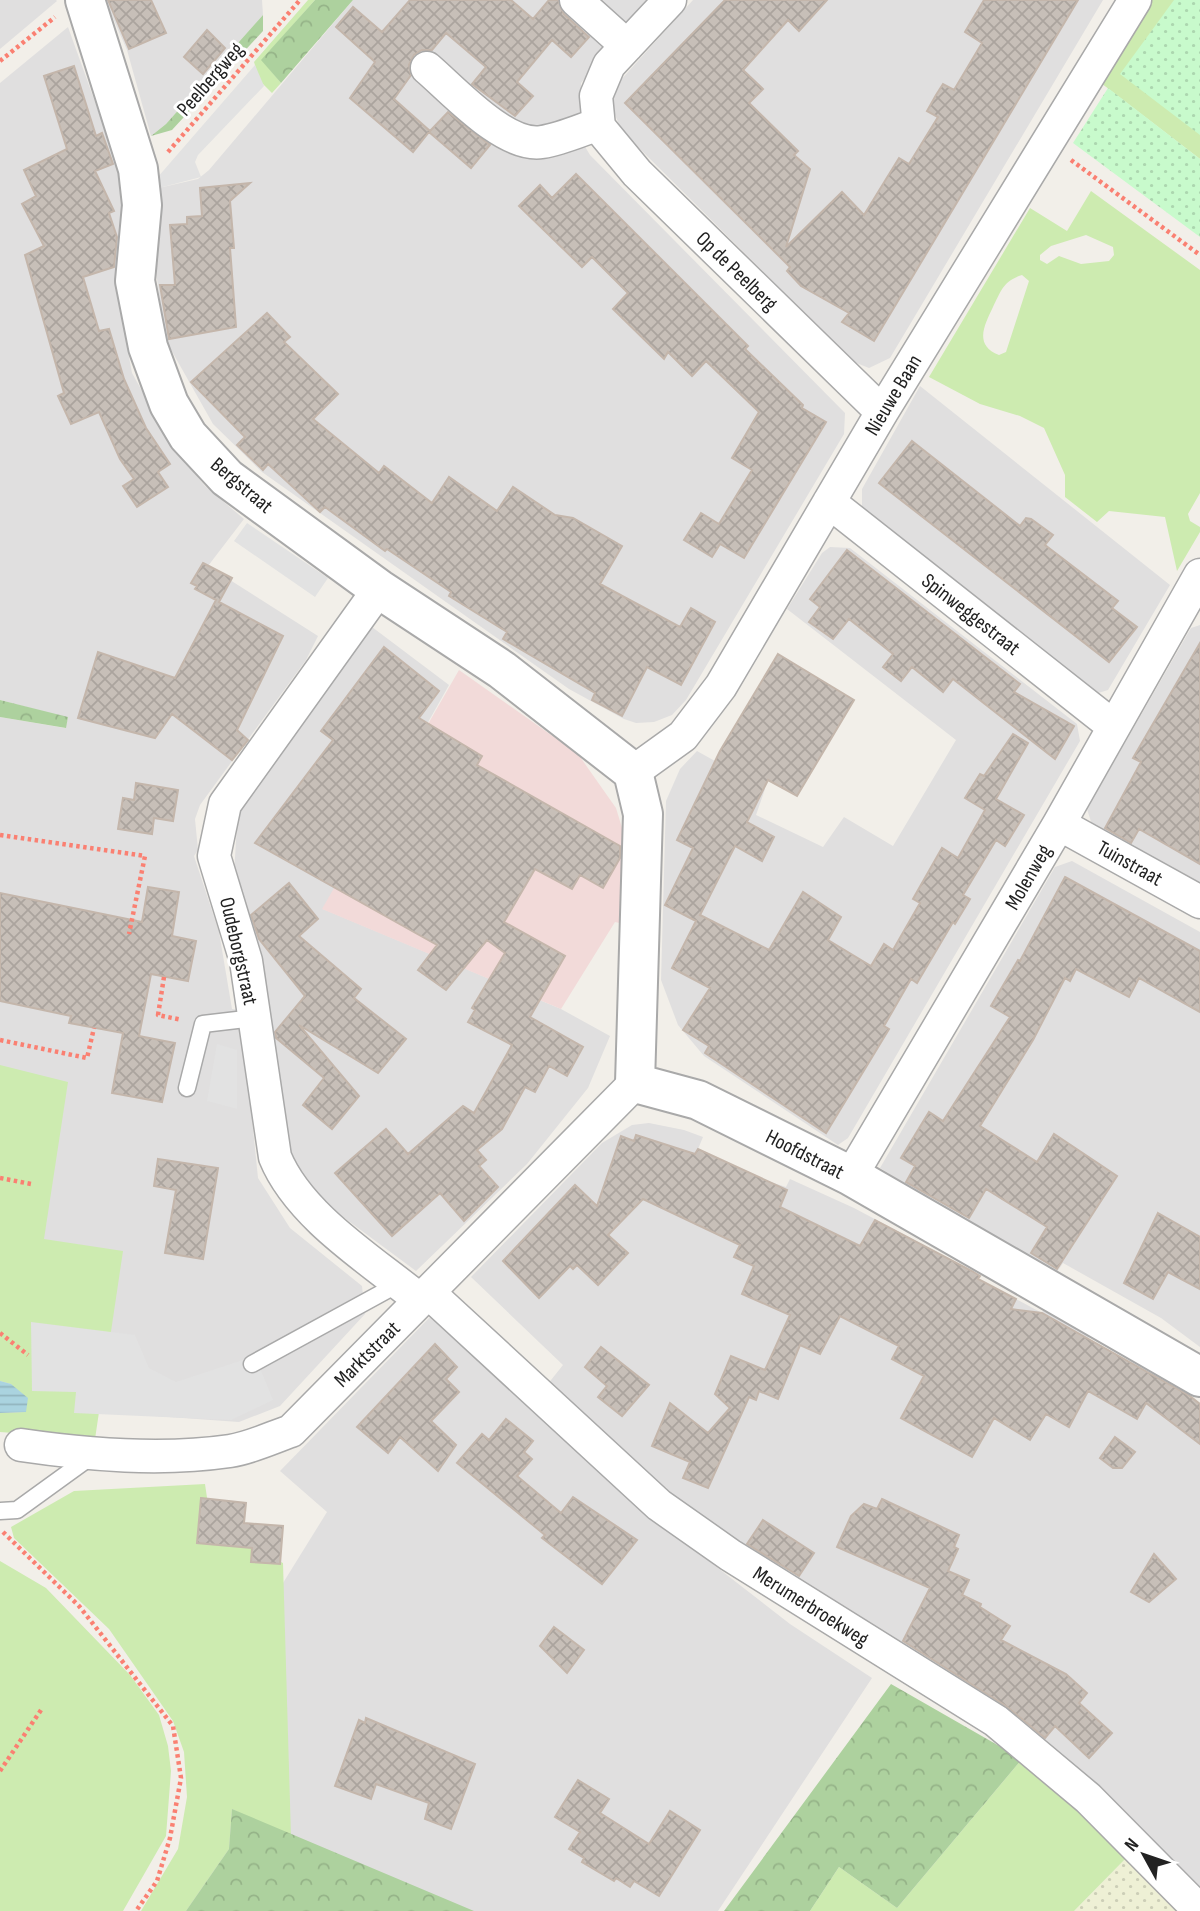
<svg xmlns="http://www.w3.org/2000/svg" width="1200" height="1911" font-family="'Sofia Sans Condensed',sans-serif">
  <style>
    .residential { fill: #e0dfdf }
    .commercial { fill: #f2dad9 }
    .farmland { fill: url(#farmland-dots) }
    .grass { fill: #cdebb0; fill-rule: evenodd }
    .forest { fill: url(#forest-crowns) }
    .park { fill: url(#park-dots) }
    .parking { fill: #e2e2e2 }
    .water { fill: url(#water-rules) }
    .building { fill: url(#building-cross-hatch); stroke: #c4b6ab; stroke-width: 2 }
    .lines { fill: none; stroke-linecap: round; stroke-linejoin: round }
    .service-casing { stroke: #a9a9a9; stroke-width: 19 }
    .minor-casing { stroke: #a9a9a9; stroke-width: 35 }
    .tertiary-casing { stroke: #a9a9a9; stroke-width: 42 }
    .path { stroke: #fa8072; stroke-width: 4.5; stroke-dasharray: 3.5 3.5; stroke-linecap: butt }
    .service { stroke: #fff; stroke-width: 16 }
    .minor { stroke: #fff; stroke-width: 32 }
    .tertiary { stroke: #fff; stroke-width: 38 }
    .labels { text-anchor: middle; stroke-width: 6; stroke-linejoin: round; paint-order: stroke }
    .street-label { font-size: 21px; fill: #222; stroke: #fff }
  </style>
  <defs>
    <pattern id="farmland-dots" width="8" height="8" patternUnits="userSpaceOnUse" patternTransform="scale(1.75)"><rect width="8" height="8" fill="#eef0d5"/><path d="M2 2h.1M6 6h.1" fill="none" stroke="#ccceb7" stroke-width="1.8" stroke-linecap="round"/></pattern>
    <pattern id="forest-crowns" width="20" height="18" patternUnits="userSpaceOnUse" patternTransform="scale(1.75)"><rect width="20" height="18" fill="#add19e"/><path d="M2 6a3 3 0 1 1 6 0M12 15a3 3 0 1 1 6 0" fill="none" stroke="#95b388"/></pattern>
    <pattern id="park-dots" width="8" height="8" patternUnits="userSpaceOnUse" patternTransform="scale(1.75)"><rect width="8" height="8" fill="#c8facc"/><path d="M2 2h.1M6 6h.1" fill="none" stroke="#acd6af" stroke-width="1.8" stroke-linecap="round"/></pattern>
    <pattern id="water-rules" width="6" height="5" patternUnits="userSpaceOnUse" patternTransform="scale(1.75)"><rect width="6" height="5" fill="#aad3df"/><path d="M0 2.5h6" fill="none" stroke="#92b5bf"/></pattern>
    <pattern id="building-cross-hatch" width="8" height="8" patternUnits="userSpaceOnUse" patternTransform="scale(1.75)"><rect width="8" height="8" fill="#c7bfb8"/><path d="M0 0l8 8M0 8l8-8" fill="none" stroke="#aba49e"/></pattern>
  </defs>
  <rect width="100%" height="100%" fill="#f2efe9"/>
  <path class="residential" d="M0,0h56l1,1 -57,48z
    M105,0h157l1,15 -97,109 -15,12 -24,-86z
    M353,0h297l-69,83v57l9,15 255,258 -1,21 -158,266 -14,15 -18,7 -18,1 -12,-4 -55,-30 -307,-217 -49,-48 -48,-85 -9,-68 -2,-82 44,-10 11,-9z
    M693,0h410l-213,358 -21,10 -15,-6 -233,-232 -10,-26 8,-22z
    M68,27l49,136 10,102 -4,60 9,48 43,77 30,36 39,33 -36,47 110,70 -12,24 -106,145 -5,14 3,31 -4,6 25,76 13,77 9,1 17,168 32,50 72,58 3,28 -85,92 -41,16 -239,-17v-688l65,11 3,-10 -68,-18v-617z
    M920,386l250,199 -62,105 -13,4 -233,-186v-19z
    M830,547l20,1 227,176 3,17 -232,397 -10,7 -134,-89 -26,-31 -17,-45 5,-179 14,-32 17,-18 68,38 -9,26 67,32 21,-30 49,29 63,-106 -169,-131 35,-56z
    M1200,625v263l-107,-60 -6,-19 104,-181z
    M372,627l77,58 -126,224 238,100 49,27 -22,52 -61,76 -111,107 -116,-86 -13,-32 -54,-263 5,-81 35,-54z
    M1072,861l128,71v415l-39,-29 -98,-55 -6,9 -69,-36 -108,-68 175,-301z
    M649,1123l35,7 19,7 -5,12 67,31 21,7 4,-8 64,29 126,67 -1,4 63,34 2,-5 47,25 -3,6 72,38 40,27v495l-159,-157 2,-3 -24,-23 -70,-40 -1,-4 -284,-176 3,-8 -15,-5 -105,-98 16,-20 -92,-88 131,-134 30,-18z
    M431,1316l80,61 163,157 116,90 82,54 -154,233h-532l32,-223 109,-176 -47,-41z"/>
  <path class="commercial" d="M459,670l119,84 38,54 16,53 -8,63 -9,-2 -54,87 -239,-100z"/>
  <path class="farmland" d="M1129,1855l57,56h-112z"/>
  <path class="grass" d="M308,0h7l-53,60 19,23 -9,10 -12,-12 -6,-19z
    M1151,0h37l12,59v100l-103,-79z
    M1091,191l109,79v223l-12,21 2,7 10,6v5l-23,39 -12,-54 -56,-6 -12,11 -32,-25v-22l-21,-47 -24,-12 -40,-12 -51,-27 101,-169 37,23zM1086,235l27,12 1,8 -5,6 -28,3 -22,-8 -12,8 -7,-4v-5l11,-9zM1022,275l7,6 -23,71 -7,3c-26,-10 -14,-31 -6,-48 8,-16 10,-26 29,-32z
    M0,1065l68,17 -24,157 79,12 -28,188 -95,-7v-19l26,-1 -15,-28 -11,-3z
    M205,1484l5,34 46,32 27,13 8,274 -59,-28 -3,40 -43,62h-45l37,-62 9,-52 -3,-45 -11,-31 -64,-92 -95,-91 -3,-11 63,-36z
    M0,1561l46,27 84,87 29,40 9,31 3,25 -5,65 -43,75h-123z
    M1022,1759l107,96 -55,56h-264l29,-44 58,41z"/>
  <path class="forest" d="M315,0h38l-72,83 -20,-23z
    M263,15v16l-91,99 -21,6 15,-12z
    M0,700l68,17 -2,11 -66,-11z
    M891,1684l131,75 -125,149 -58,-41 -29,44h-86z
    M232,1809l242,102h-288l43,-62z"/>
  <path class="park" d="M1174,0h26v135l-80,-61z
    M1108,88l92,71v78l-127,-94z"/>
  <path class="parking" d="M255,65l9,21 -66,69 -3,7 6,15 -42,11 -2,-10z
    M247,523l81,55 -13,19 -81,-56z
    M217,1044l20,6v59l-30,-8z
    M31,1322l104,13 14,33 27,14 79,-26 18,44 -42,20 -157,-7 2,-21 -44,-1z"/>
  <path class="water" d="M0,1381l11,3 17,14 -2,14 -26,1z"/>
  <path class="building" d="M108,0h43l15,33 -37,16z
    M410,0h101l22,19 16,-19h9l6,14 25,23 -18,20 -19,-17 -35,42 16,14 -18,20 -43,-32 14,-17 -40,-34 -14,17h-10l-8,5 -5,10 2,10 -17,24 36,32 18,-19 42,33 -19,23 -42,-36 -16,20 -63,-54 25,-36 -39,-35 17,-20 29,25z
    M725,0h102l-28,31 -11,-11 -45,50 20,19 -14,14 49,48 -4,4 16,14 -24,78 56,-55 22,23 35,-57 10,6 29,-47 -11,-6 9,-16 7,-11 11,6 28,-47 -17,-11 19,-32h94l-204,341 -32,-19 7,-9 -48,-27 -14,-15 3,-4 -165,-164z
    M207,30l18,18 -22,26 -19,-17z
    M74,66l22,70 6,-3 11,31 -18,7 19,40 -5,2 8,24 -3,30 -31,10 16,54 10,-2 15,50 22,49 24,36 -12,8 10,15 -31,20 -14,-21 11,-7 -14,-20 -21,-47 -28,12 -13,-28 6,-3 -39,-138 19,-9 -22,-42 14,-8 -12,-26 43,-21 -23,-73z
    M576,174l172,172 -3,3 58,56 -1,3 24,14 -82,136 -24,-14 -8,13 -28,-17 17,-27 18,11 33,-54 -20,-12 27,-46 -53,-51 -14,15 -24,-24 -4,7 -51,-50 15,-16 -36,-36 -10,10 -63,-61 21,-21 12,13z
    M250,183l-20,18 4,47h-4l6,79 -67,12 -9,-54h15l-5,-60 17,-1v-7l15,-1 -2,-28z
    M267,313l23,24 -6,5 54,52 -25,25 66,54 5,-7 48,37 17,-26 48,34 16,-24 42,28 18,3 49,28 -22,38 80,43 11,-19 24,14 -34,63 -34,-18 -25,49 -30,-16 3,-7 -92,-54 4,-7 -58,-36 2,-4 -64,-43 -2,2 -60,-44 -5,5 -52,-48 -5,6 -26,-25 8,-8 -54,-55z
    M912,441l108,85 6,-8 5,1 22,16 -8,10 73,56 -6,7 25,19 -28,35 -230,-179z
    M847,550l173,134 -6,8 60,34 -19,33 -102,-80 -10,13 -31,-25 -11,14 -18,-14 10,-13 -44,-35 -16,20 -24,-17 11,-15 -10,-8z
    M203,563l29,15 -13,24 64,34 -46,94 11,10 -16,20 -60,-46 -17,24 -77,-20 20,-66 77,26 41,-78 -21,-11 2,-3 -6,-3z
    M1200,643v221l-61,-35 -8,14 -26,-15 36,-66 -8,-4z
    M384,647l55,44 -20,27 63,38 -5,9 143,81v12l-17,30 -23,-13 -8,14 -37,-20 -31,53 61,34 -35,61 53,30 -16,29 -18,-10 -14,26 -10,-5 -23,42 -25,21 9,10 -7,6 19,21 -34,34 -24,-28 -48,43 -57,-63 51,-44 22,25 55,-48 11,7 38,-68 -44,-23 7,-12 -3,-2 33,-55 -18,-13 -41,50 -28,-20 19,-25 -182,-102 78,-103 -12,-9z
    M778,654l76,46 -57,96 -29,-16 -21,42 27,15 -12,24 -27,-15 -35,69 69,35 34,-58 38,25 -13,23 43,26 13,-22 9,6 27,-47 -7,-4 29,-51 16,10 27,-48 -20,-12 15,-24 4,2 29,-42 15,9 -32,56 28,16 -19,31 -9,-6 -33,55 7,4 -15,25 -2,-2 -36,61 -6,-4 -27,47 5,3 -63,104 -121,-80 4,-7 -26,-16 27,-42 -38,-20 24,-47 -31,-16 28,-57 -16,-8 43,-89z
    M136,783l42,7 -5,31 -19,-3 -2,16 -34,-5 5,-31 11,2z
    M1065,877l135,74v61l-61,-34 -10,19 -53,-28 -6,12 -5,-3 -32,62 -53,86 57,36 17,-28 63,42 -60,93 -26,-16 16,-26 -61,-38 -17,29 -63,-36 9,-16 -14,-8 28,-46 14,9 67,-104 -19,-11 27,-46 2,1z
    M289,883l29,36 -19,17 62,53 -7,9 52,41 -28,34 -79,-48 60,71 -27,33 -29,-24 21,-27 -48,-40 -1,-6 30,-36 -46,-57 -8,-24z
    M148,887l31,5 -7,44 24,5 -8,40 -37,-7 -12,62 36,7 -13,59 -50,-9 11,-60 -54,-10 2,-7 -71,-15v-108l142,29z
    M636,1135l59,19 3,-5 89,41 -7,17 80,39 15,-26 97,51 8,5 -2,3 38,20 -5,10 31,4 148,83 10,8v40l-54,-41 -9,16 -49,-28 -19,36 -23,-13 -16,26 -36,-22 -22,39 -71,-39 23,-42 -32,-17 7,-13 -59,-30 -20,38 -20,-9 -22,54 -19,-8 -3,9 -7,-3 -41,91 -25,-10 7,-16 -38,-16 18,-43 38,30 22,-25 -15,-14 16,-38 34,14 25,-55 -48,-21 12,-28 -20,-9 6,-12 -97,-46 -35,36 20,18 -30,32 -21,-20 -4,4 -3,-3 -31,32 -36,-37 72,-76 22,21 24,-70 13,5z
    M158,1159l60,9 -15,91 -38,-6 11,-63 -22,-4z
    M1158,1213l42,24v52l-32,-17 -15,27 -29,-16z
    M435,1344l22,23 -11,12 13,13 -28,29 25,24 -18,26 -38,-34 -12,16 -31,-26z
    M601,1347l48,38 -27,31 -24,-19 9,-11 -22,-19z
    M506,1419l27,22 -9,11 8,7 -15,17 44,37 12,-16 64,43 -35,44 -60,-46 3,-3 -88,-72 25,-29 7,6z
    M1115,1437l20,15 -13,16h-9l-13,-10z
    M201,1498l45,5 -2,20 39,3 -3,38 -29,-2 1,-14 -55,-5z
    M882,1499l77,36 -5,12 4,2 -10,22 21,9 -7,15 19,9 -1,3 30,19 -9,14 65,34 21,19 -8,10 33,30 -23,25 -34,-32 -10,12 -39,-32 -103,-65 27,-53 -93,-41 14,-31 13,-12 13,5z
    M763,1520l51,33 -15,23 -52,-32z
    M1154,1554l22,25 -27,23 -18,-10z
    M554,1627l30,23 -17,23 -27,-27z
    M366,1718l109,46 -24,65 -26,-10 4,-16 -53,-19 -5,15 -36,-13 24,-66 6,3z
    M578,1780l31,19 -9,14 49,31 21,-33 30,19 -41,66 -25,-15 -4,6 -14,-9 -2,3 -32,-19 2,-4 -15,-9 11,-17 -25,-15z"/>
  <g class="lines">
    <g class="service-casing">
      <path id="service" d="M187,1088l16,-64 51,-6
        M252,1364l148,-81
        M0,1511l17,-1 76,-55"/>
    </g>
    <g class="minor-casing">
      <path id="minor" d="M576,0l51,46
        M670,0l-61,65 -13,31 3,31 38,46 245,239
        M427,68c27,23 78,80 115,74 19,-3 39,-12 57,-18
        M829,502l284,224
        M379,589l-154,215 -11,52 32,105 29,196c24,59 96,103 145,143
        M633,772l50,-36 38,-50 161,-274 253,-412
        M1059,824l141,78
        M851,1176l208,-352 141,-249
        M428,1292l231,213 71,50 266,166 92,77 112,113
        M21,1445c68,10 140,16 209,6 20,-3 41,-13 61,-20l344,-348"/>
    </g>
    <g class="tertiary-casing">
      <path id="tertiary" d="M85,0l53,169 4,36 -7,76 13,66 21,57 19,32 39,42 152,111 123,81 131,102 10,42 -8,269 63,17 153,76 349,201"/>
    </g>
    <path class="path" d="M0,61l55,-44
      M168,152l132,-152
      M1071,160l129,95
      M0,835l145,21 -16,78
      M164,977l-6,38 24,5
      M0,1040l87,18 7,-30
      M0,1178l31,6
      M0,1333l28,22
      M3,1532l76,74 94,120 8,52 -11,60 -13,43 -21,30
      M0,1771l41,-61"/>
    <use href="#service" class="service"/>
    <use href="#minor" class="minor"/>
    <use href="#tertiary" class="tertiary"/>
  </g>
  <g class="labels">
    <g class="street-label">
      <text transform="translate(210 79) rotate(-49)" y="7">Peelbergweg</text>
      <text transform="translate(737 271) rotate(44)" y="7">Op de Peelberg</text>
      <text transform="translate(893 395) rotate(-59)" y="7">Nieuwe Baan</text>
      <text transform="translate(242 485) rotate(40)" y="7">Bergstraat</text>
      <text transform="translate(971 614) rotate(38)" y="7">Spinweggestraat</text>
      <text transform="translate(1130 863) rotate(29)" y="7">Tuinstraat</text>
      <text transform="translate(1028 877) rotate(-60)" y="7">Molenweg</text>
      <text transform="translate(239 951) rotate(77)" y="7">Oudeborgstraat</text>
      <text transform="translate(805 1154) rotate(27)" y="7">Hoofdstraat</text>
      <text transform="translate(367 1354) rotate(-45)" y="7">Marktstraat</text>
      <text transform="translate(811 1606) rotate(32)" y="7">Merumerbroekweg</text>
    </g>
  </g>
  <g transform="translate(1144 1855) rotate(310)" stroke="#ffffff" stroke-width="5" paint-order="stroke">
  <path d="M0-5L12 26L0 18L-12 26Z" fill="#222222"/>
  <text y="-10" font-size="19" font-weight="bold" text-anchor="middle" fill="#222222">N</text>
  </g>
</svg>
